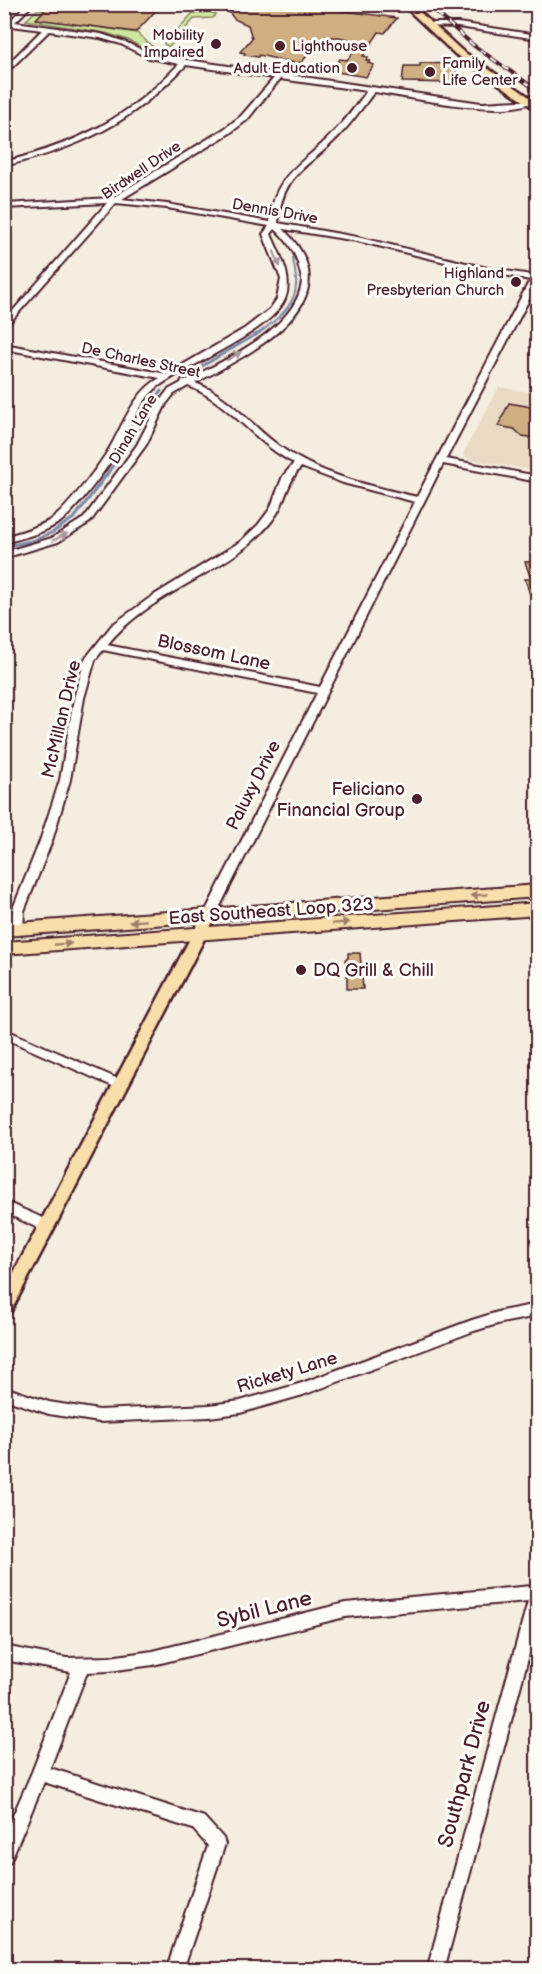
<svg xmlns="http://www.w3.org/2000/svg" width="542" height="1974" font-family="'Balsamiq Sans',sans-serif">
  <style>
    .built { fill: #e9dac4 }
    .green { fill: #cde79d; stroke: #8c8364; stroke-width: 1.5 }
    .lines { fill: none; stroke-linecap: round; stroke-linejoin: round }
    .stream-far1 { stroke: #7c89a7; stroke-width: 2 }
    .stream { stroke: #7c89a7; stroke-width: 3 }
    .building { fill: #cfaf82; stroke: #4a1f2b; stroke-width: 1.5 }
    .minor-casing { stroke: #4a1f2b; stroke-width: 4 }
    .major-casing { stroke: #4a1f2b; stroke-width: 5 }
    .highway-casing { stroke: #4a1f2b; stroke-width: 4 }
    .minor { fill: #fdfcf7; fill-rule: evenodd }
    .major { fill: #f8deab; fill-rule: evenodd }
    .highway { fill: #f8deab; fill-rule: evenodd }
    .rail-casing { stroke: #4a1f2b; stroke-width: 4 }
    .rail { stroke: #fdfcf7; stroke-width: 2; stroke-dasharray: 7; stroke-linecap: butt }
    .oneway { fill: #ac999b }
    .oneway2 { fill: #a17e6b }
    .poi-dot { fill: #4a1f2b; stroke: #fdfcf7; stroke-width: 2 }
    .labels { text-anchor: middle; stroke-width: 6; stroke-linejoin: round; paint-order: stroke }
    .far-poi-label { font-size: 15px; fill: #4a1f2b; stroke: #fdfcf7; text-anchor: end }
    .far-street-label { font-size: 15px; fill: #4a1f2b; stroke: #fdfcf7 }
    .street-label { font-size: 18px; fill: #4a1f2b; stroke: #fdfcf7 }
    .poi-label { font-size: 18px; fill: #4a1f2b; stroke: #fdfcf7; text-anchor: end }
    .near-street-label { font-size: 21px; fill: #4a1f2b; stroke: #fdfcf7 }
  </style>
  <rect width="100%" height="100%" fill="#f4ede0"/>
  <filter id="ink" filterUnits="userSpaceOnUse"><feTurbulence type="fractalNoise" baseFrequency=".0167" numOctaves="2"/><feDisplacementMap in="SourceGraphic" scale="12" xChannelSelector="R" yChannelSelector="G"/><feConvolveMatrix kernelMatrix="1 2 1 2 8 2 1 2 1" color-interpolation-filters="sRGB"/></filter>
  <g filter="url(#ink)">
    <path class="built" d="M499,387l38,7v77l-69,-12 -5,-5z"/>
    <path class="green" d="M38,9l6,1 -7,9 100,14 17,15 25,9 -29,-5 -22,-12 -22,-7 -80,-13z
      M209,12l7,2 -3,4 -19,1 -25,28 -5,-3v-7l6,1 23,-25z"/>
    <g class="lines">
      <path class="stream-far1" d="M255,336c16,-12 40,-28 41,-50 1,-9 -2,-19 -3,-28"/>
      <path class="stream" d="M192,372l65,-38
        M4,547l31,-7 18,-8 22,-15 50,-67 13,-20 6,-17 17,-22"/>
    </g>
    <path class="building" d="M50,4h112l-26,28 -100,-13z
      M223,4h111l-4,5 67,9 -12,15 -6,-1 -16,24 5,1 -2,3 4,1 -2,2 6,2 -8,12 -35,-6 9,-12 7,1 15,-18 -23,-5h-13l-4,5 -5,1 -15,19 -7,1 -36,-8 -1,2 -14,-2 1,-2 -5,-1 12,-14 -4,-13 -14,-6z
      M420,63l33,1v5h4l-1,14 -54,-1 2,-16h16z
      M509,403l28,5v30l-15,-2 -8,-7 -16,-3z
      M537,561v48l-2,1 -10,-31h6l-6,-17z
      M348,953h12l3,36h-16v-22l-2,-7 3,-2z"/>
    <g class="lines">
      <g class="minor-casing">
        <path id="minor" d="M26,4h7l-18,18 86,12 24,8 28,13 328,48c10,0 45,-4 51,-1 -28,16 -124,-5 -158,-10 -12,16 -24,33 -38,47 -30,30 -54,35 -58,84l79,14 130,31 51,8v6l-92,177 92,17v6l-95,-18 -228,452 -6,4 -6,-4 114,-223 -214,-43 -8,10 -11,38 -14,82 -18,61 -28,70 -1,18 -6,4 -6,-4 1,-18 28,-70 20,-61 14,-82 11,-39 27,-34 39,-28 89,-55 18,-17 12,-16 13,-33 11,-13c-40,-20 -64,-61 -106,-77l-14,8 -8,10 -20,41 -56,77 -32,20 -54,16v-6l48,-14 32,-20 53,-73 22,-43 9,-12 13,-7 1,-3h5c36,-19 111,-52 115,-99 0,-5 -3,-12 -4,-18 -4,-13 -13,-25 -23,-34l-4,5c8,20 23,43 14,65 -13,32 -97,66 -126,87 -18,13 -27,38 -37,57 -9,18 -46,68 -62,79 -16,11 -37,16 -56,21v-6c17,-5 33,-9 48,-18 15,-10 51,-58 60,-75 13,-24 23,-52 48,-66l-156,-29v-5l163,30 77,-45 26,-20 7,-10 4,-20 -18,-45 6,-8 -102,-18 -51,-5 -112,126v-8l103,-118 -103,5v-4l108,-6 112,-69 17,-13 33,-38 -88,-13c-56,59 -104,82 -182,101v-4c74,-19 122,-42 175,-98l-30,-6 -28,-14 -21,-6 -51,-7 -45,44v-7l38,-38 -38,-5v-4l5,1zM280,79l87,12c-11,15 -22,30 -35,43 -30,32 -58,38 -62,88l-103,-18 -45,-5 108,-66 17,-13zM283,229l74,12 130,31 43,8 -113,217c-47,-11 -98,-22 -138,-51 -29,-21 -50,-51 -84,-63 56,-30 163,-81 88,-154zM301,467l42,16 72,19 -95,185 -213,-42c36,-45 95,-64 140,-99 12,-10 26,-24 33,-38 7,-15 10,-29 21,-41z
          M427,23h31l80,12v4l-80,-12 -33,-1v-2z
          M4,1029l121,53 2,3 -2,3h-8l-113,-50z
          M4,1201l48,21 2,4 -2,4 -5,1 -5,-1 -38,-18z
          M538,1304v12l-37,7 -27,8 -171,64 -63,18 -31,4 -110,5 -50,-8 -45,-15v-12l45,15 50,8 110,-5 31,-4 62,-18 170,-63 29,-9z
          M538,1584v37l-94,349h-17l101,-369 -183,16 -192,48 -44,6 -22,1 -37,96 154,49 19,21 2,6 -42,126h-17l42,-124 -15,-17 -149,-47 -34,80 -6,2v-28l28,-64 39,-100 -67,-12v-14l62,12 43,-1 44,-6 192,-48 187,-17z"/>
      </g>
      <g class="major-casing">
        <path id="major" d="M402,4h9l50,46 77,53v8l-83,-57z
          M209,911l7,5 -206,397 -6,2v-24l198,-375z"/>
      </g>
      <g class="highway-casing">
        <path id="highway" d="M538,885v12l-534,39v-12z
          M538,903v12l-534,39v-12z"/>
      </g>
      <use href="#minor" class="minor"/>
      <use href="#major" class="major"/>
      <use href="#highway" class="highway"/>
      <g class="rail-casing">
        <path id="rail" d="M427,4l46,41 65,46"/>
      </g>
      <use href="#rail" class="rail"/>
    </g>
    <defs><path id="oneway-solid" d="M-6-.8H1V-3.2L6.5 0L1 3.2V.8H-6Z" transform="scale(1.5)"/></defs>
    <g class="oneway">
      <use href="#oneway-solid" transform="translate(277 259) rotate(68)"/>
      <use href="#oneway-solid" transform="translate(234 356) rotate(-31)"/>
      <use href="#oneway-solid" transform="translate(60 537) rotate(-27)"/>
    </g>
    <g class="oneway2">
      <use href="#oneway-solid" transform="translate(479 895) rotate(175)"/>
      <use href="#oneway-solid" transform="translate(138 921) rotate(176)"/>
      <use href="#oneway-solid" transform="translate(341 923) rotate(-4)"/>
      <use href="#oneway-solid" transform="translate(63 944) rotate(-4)"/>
    </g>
  </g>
  <g class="poi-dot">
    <circle cx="216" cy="44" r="6"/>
    <circle cx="280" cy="46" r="6"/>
    <circle cx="352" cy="68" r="6"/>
    <circle cx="430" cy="72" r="6"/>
    <circle cx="516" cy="282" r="6"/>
    <circle cx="417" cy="799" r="6"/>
    <circle cx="301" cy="970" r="6"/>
  </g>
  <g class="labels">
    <g class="far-poi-label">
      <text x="204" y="40">Mobility<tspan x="204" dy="17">Impaired</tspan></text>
      <text x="292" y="51" text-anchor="start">Lighthouse</text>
      <text x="442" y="68" text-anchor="start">Family<tspan x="442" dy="17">Life Center</tspan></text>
      <text x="340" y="73">Adult Education</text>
      <text x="504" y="278">Highland<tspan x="504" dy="17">Presbyterian Church</tspan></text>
    </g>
    <g class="far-street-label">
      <text transform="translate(141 170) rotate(-34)" y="5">Birdwell Drive</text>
      <text transform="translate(275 211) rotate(10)" y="5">Dennis Drive</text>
      <text transform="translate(141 360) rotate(12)" y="5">De Charles Street</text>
      <text transform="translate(133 429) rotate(-59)" y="5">Dinah Lane</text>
    </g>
    <g class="street-label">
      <text transform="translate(214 652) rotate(12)" y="6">Blossom Lane</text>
      <text transform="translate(61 719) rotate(-77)" y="6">McMillan Drive</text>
      <text transform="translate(253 785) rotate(-63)" y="6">Paluxy Drive</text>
      <text transform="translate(271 911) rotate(-4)" y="6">East Southeast Loop 323</text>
      <text transform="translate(287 1372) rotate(-17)" y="6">Rickety Lane</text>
    </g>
    <g class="poi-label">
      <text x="405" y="795">Feliciano<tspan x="405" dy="21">Financial Group</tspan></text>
      <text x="313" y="976" text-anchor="start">DQ Grill &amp; Chill</text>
    </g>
    <g class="near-street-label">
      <text transform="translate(264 1609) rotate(-14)" y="7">Sybil Lane</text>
      <text transform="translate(464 1774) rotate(-75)" y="7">Southpark Drive</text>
    </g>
  </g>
  <rect width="542" height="1974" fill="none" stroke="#fdfcf7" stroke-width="24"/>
  <rect x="12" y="12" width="518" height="1950" fill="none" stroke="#4a1f2b" stroke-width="2" filter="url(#ink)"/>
</svg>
